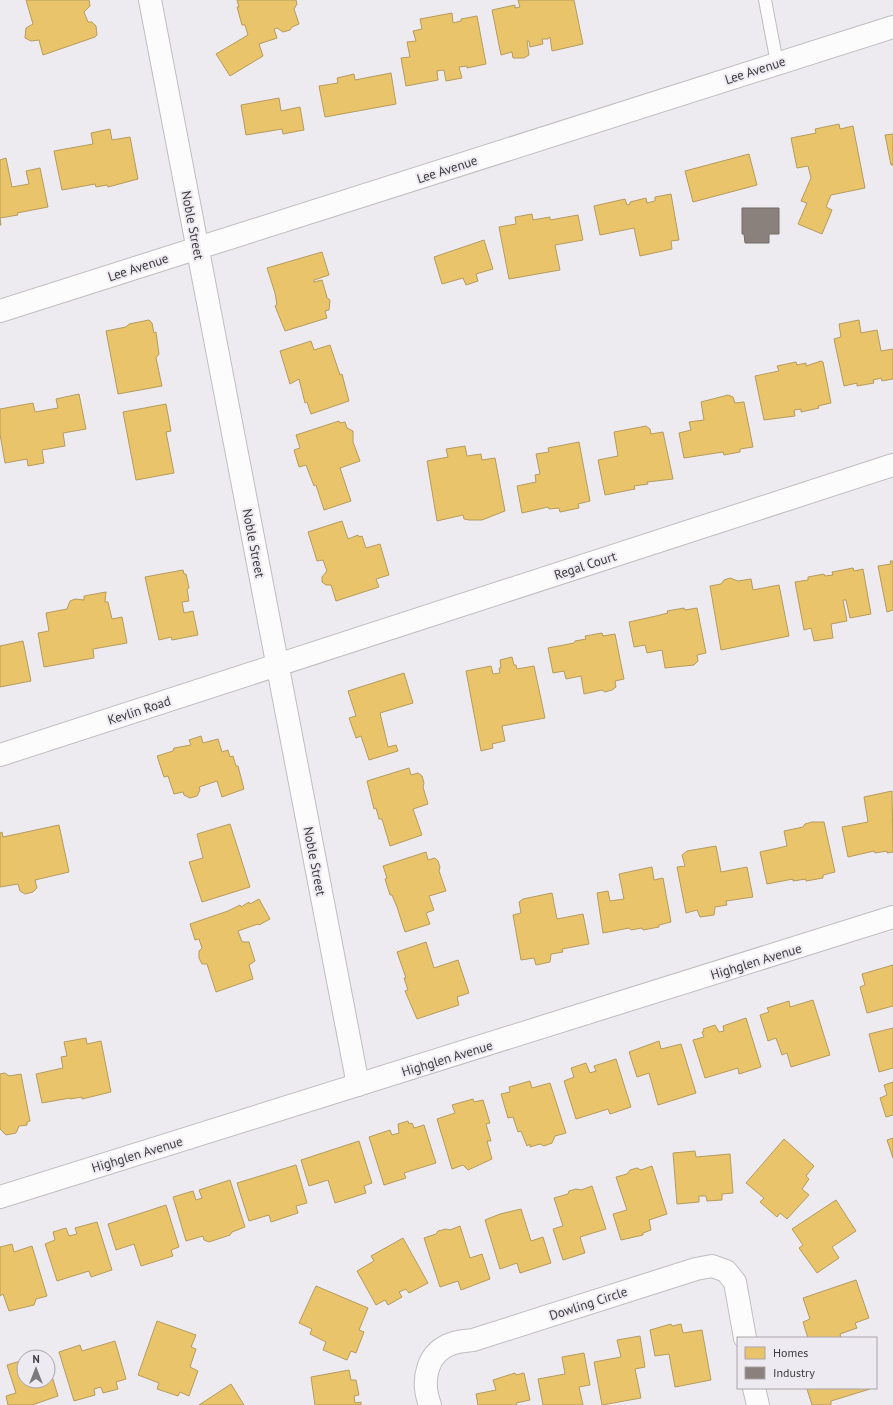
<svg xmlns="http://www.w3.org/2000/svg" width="893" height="1405" font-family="'PT Sans',sans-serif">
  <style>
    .homes { fill: #e9c46a; stroke: #b59b5d }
    .industry { fill: #8a817c; stroke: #736c69 }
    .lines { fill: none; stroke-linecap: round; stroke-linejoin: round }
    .lane-casing { stroke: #bfbdc0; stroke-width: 14 }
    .street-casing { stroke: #bfbdc0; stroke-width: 24 }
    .secondary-casing { stroke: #bfbdc0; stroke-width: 24 }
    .lane { stroke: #fcfcfd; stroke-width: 12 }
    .street { stroke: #fcfcfd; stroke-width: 22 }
    .secondary { stroke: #fcfcfd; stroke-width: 22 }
    .labels { text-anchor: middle; stroke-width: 4; stroke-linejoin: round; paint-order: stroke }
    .street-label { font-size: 13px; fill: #3d3b3e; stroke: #eeeaf1 }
  </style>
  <rect width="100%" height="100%" fill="#eeebf0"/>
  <path class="homes" d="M26,0h63l1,6 -6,6 4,10h4l4,4 1,9 -2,2 -52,18 -4,-15 -8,1 -6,-3 1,-10 7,-4z
    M237,0h59l1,4 -3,5 5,15 -7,3 -2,3 -7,2 -6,-4 -3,1 3,9 -18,6 4,12 -33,20 -14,-22 32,-19 -3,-10h-3l-5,-18h2z
    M518,0h56l9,44 -31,7 -2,-14 -2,2h-6l1,5 -13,3 -1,-6h-2l2,14 -5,3h-11l-1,-6 -11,3 -9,-45 23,-5v3l5,-1z
    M452,13l1,10 8,-2v-2l16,-3 9,48 -19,4v-2l-8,1 3,11 -16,3 -2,-11 -7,1 1,9 -32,6 -5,-28 9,-1 -3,-15 9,-1 -3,-10 9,-2 -2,-10z
    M391,73l5,31 -71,13 -6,-31 19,-3 -1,-5 17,-4 1,6z
    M279,98l2,13 19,-4 4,23 -21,4 -1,-5 -36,6 -5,-30z
    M839,124l1,5 13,-3 12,62 -34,7 -5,12 6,3 -10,24 -24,-10 9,-21 -6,-2 10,-23 -3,-12 -11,2 -6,-30 25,-5 -1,-4z
    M110,129l2,11 18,-3 8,42 -30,8 -1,-2 -11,2 -1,-3 -33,6 -8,-39 39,-7 -2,-11z
    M893,134v31h-2l-6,-30z
    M749,154l8,31 -64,17 -8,-31z
    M6,158l6,29 17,-3 -3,-13 14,-3 8,39 -31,6 1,2 -18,3 1,7h-1v-65z
    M671,194l8,46 -8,1 1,8 -32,7 -6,-28 -34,7 -6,-29 31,-7 2,6 3,-1v-2l16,-4 1,5 8,-2v-4z
    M532,214l1,6 17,-3v3l28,-5 5,25 -28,5 5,25 -51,9 -10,-52 17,-3 -1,-7z
    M484,240l9,29 -17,5 2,7 -12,4 -3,-7 -21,6 -8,-27z
    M322,252l7,23 -15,5v2l8,-2 5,17h-1l4,3 -1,10 -4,1 2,7 -42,13 -10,-25 2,-1 -2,-12 -8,-25z
    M149,320l3,3 2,10 2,-1 3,22 -3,4 6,28 -44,8 -12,-63 20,-4 3,-3z
    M859,320l2,13 16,-3 4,21 12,-2v30l-11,2 -1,-3 -8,2 1,3 -17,3v-3l-13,3 -10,-47 7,-2 -2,-13z
    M311,341l3,9 16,-5 10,30 2,-1 7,27 -38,13 -4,-12 -2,1 -6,-24 -9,5 -10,-33z
    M821,361l2,1 8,41 -13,3 1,2 -18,4v-3l-7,1 1,6 -31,4 -9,-44 24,-5 -2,-5 19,-4 1,3 9,-2v3z
    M79,394l7,35 -23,4 2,13 -23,4 2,13 -16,3 -1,-7 -22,4 -5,-29v-25l33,-6 2,9 23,-4 -2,-9z
    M728,395l5,2 2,6 9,-1 9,45 -13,2v3l-16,3 -1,-3 -39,6 -5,-25 12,-3 -2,-8 15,-2 -3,-18z
    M166,404l5,27 -5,1 8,41 -38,7 -13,-68z
    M339,421l1,2 5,-1 2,6 6,3v11l7,19 -20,7 11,33 -27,9 -8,-25 -2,1 -8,-21 -7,2 -5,-17 6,-2 -4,-13z
    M646,426l4,3 1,5 12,-2 10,47 -26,3 1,2 -14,2 1,3 -30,6 -7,-35 20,-4 -4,-24z
    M579,442l11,59 -12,3 1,4 -19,4 -1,-4 -10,1 -1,-2 -26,6 -5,-27 19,-4 -1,-7 5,-1 -4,-20 13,-2 -1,-4z
    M465,446l2,10 14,-2 1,6 13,-2 10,53 -23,9h-13l-5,-1 -1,-4 -26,6 -10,-60 21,-4 -2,-8z
    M342,521l6,18 10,-4 1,2 3,-1 4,12 14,-4 9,31 -13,4 3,8 -43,14 -5,-16h-5l-4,-3v-5l5,-6 -4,-11 -6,1 -9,-29z
    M890,561h3v49l-6,2 -9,-46 13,-2z
    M853,568l1,3 9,-2 8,45 -21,4 -4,-18h-3l4,21 -16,3 2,14 -19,3 -3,-13 -7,2 -9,-48 13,-2v-3l16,-3 1,2 8,-1 -1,-3z
    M183,570l1,4h2l3,14 -2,1 2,12 -7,1 2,11 9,-2 5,24 -26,5 -1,-3 -12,3 -14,-63z
    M730,578l8,3 13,-2 2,11 26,-5 10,51 -68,14 -11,-64 11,-2 3,-4z
    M106,592l-1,10h3l4,17 10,-2 5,26 -34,6 1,9 -50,9 -6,-34 11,-2 -3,-18 21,-4 3,-8 5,-2 9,1v-4z
    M684,608l1,2 12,-2 9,45 -9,2 1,6 -4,4 -29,3 -3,-18 -15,3 -2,-8 -11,2 -5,-25 27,-6 12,-3 -1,-2z
    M602,633l1,3 12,-2 9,45 -9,2 1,6 -4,3 -7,2 -3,-2 -18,4 -3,-18 -15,3 -2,-8 -11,2 -5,-25 26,-5 1,-2 11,-2 -1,-3z
    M23,641l8,40 -31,6v-41z
    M512,657l2,8h2l1,4 17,-3 11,52 -43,8 3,15 -13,3 1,4 -12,3 -15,-80 25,-5 2,8 7,-1 -1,-5h2l-1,-8z
    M404,673l9,30 -33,10 8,34 8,-2 2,6 -29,9 -8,-24 -5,2 -7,-20 7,-2 -8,-25z
    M201,736l2,7 15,-4 4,13 6,-2 2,7 3,-1 3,10h2l6,23 -22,8 -5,-16 -18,6 1,3 -3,6 -7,2 -6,-3 -1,-3 -9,2 -6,-18 -4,1 -7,-21 16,-5 1,-3 17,-3 -2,-5z
    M409,768l2,7 7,-2 4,3 2,7 -1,4 5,17 -15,5 9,26 -32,11 -8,-27h-3l-3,-11 -2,1 -7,-28z
    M892,791l1,61 -6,1v-2l-12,2 -1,-2 -26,6 -6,-30 26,-5 -4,-25z
    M812,822h12l11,50 -12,3v3l-17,3v-2l-13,2v-2l-26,5 -7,-32 27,-6 -3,-15 19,-4 2,-3z
    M230,824l20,63 -48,15 -13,-40 14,-4 -6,-24z
    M59,825l10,47 -34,8 2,8 -4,4 -8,2 -5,-3 -2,-7 -18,3v-54l2,-1 1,5z
    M716,846l5,26 26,-5 6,30 -27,4 1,4 -12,2 -1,8 -14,2 -3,-7 -11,3 -9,-46 8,-1 -3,-11 5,-4z
    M426,852l2,8 7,-2 3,3 2,6 -1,4 7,20 -17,5 5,14 -8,3 4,11 -25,8 -8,-25 -5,-12h-2l-5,-16 2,-1 -4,-12z
    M652,867l2,13 9,-2 8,44 -12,3v2l-16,3 -1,-2 -11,2 -2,-2 -26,5 -6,-40 11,-2 2,10 14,-2 -5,-25z
    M552,893l5,26 26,-5 6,30 -27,5 1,3 -12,2 -1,8 -14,3 -2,-7 -13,2 -8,-45 8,-2 -2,-11 4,-3z
    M259,899l11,20 -11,6 -1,-1 -20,7 4,11h7l6,19 -6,4 4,14 -37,13 -9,-28h-5l-3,-6v-7l3,-3 -3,-9 -4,1 -5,-16 38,-13 12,-6 1,2 8,-5 1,2z
    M426,942l8,26 24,-8 11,33 -12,4 2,8 -42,14 -12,-28 3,-1 -4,-12h2l-9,-26z
    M893,965v41l-26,7 -7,-26 5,-2 -3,-11z
    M813,1000l17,55 -39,12 -4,-14 -5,2 -6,-17 -8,3 -8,-26 9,-3 -2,-4 22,-7 1,6z
    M746,1018l15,49 -22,7 -1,-6 -33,10 -12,-38 11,-3 -2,-5 2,-1 -1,-2 12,-4 4,7 5,-1 -1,-5z
    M893,1028v40l-14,4 -10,-38z
    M86,1038l1,6 14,-3 10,51 -29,7v-2l-12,2v-1l-28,5 -6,-29 27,-6 -2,-11 6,-1 -3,-14z
    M659,1041l2,8 20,-5 15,49 -38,12 -9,-32 -12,4 -8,-25z
    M616,1059l15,48 -21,7 -2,-5 -32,10 -12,-38 10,-4 -3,-9 15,-5 4,10 6,-2 -2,-5z
    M5,1073l4,3 12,-2 9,47 -3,1v3l-8,1 -3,7 -10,2 -6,-6v-55z
    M530,1081l2,7 18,-5 16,50 -11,3 -3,7 -8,3 -4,-2 -10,3v-3l-3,2 -6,-15 -3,1 -5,-15 -5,1 -7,-24 9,-2 -1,-5z
    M893,1082v33l-7,2 -6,-19 7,-3 -3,-10z
    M473,1099l1,3 9,-2 7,23 -4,1 5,17h-4l5,18 -24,11 -5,-5 -11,4 -15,-50 18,-6 -3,-8z
    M408,1121l1,3 3,-1 2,5 10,-3 12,38 -32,10 2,5 -22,7 -15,-48 21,-7 2,5 7,-2 -1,-9z
    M893,1138v20l-6,-18z
    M784,1139l30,27 -8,10 3,3 -7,10 7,6 -22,24 -7,-6 -3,4 -17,-15 4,-4 -18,-15z
    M359,1141l13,42 -8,3 2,7 -31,10 -7,-23 -19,6 -8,-26z
    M695,1151l1,6 34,-3 3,39 -11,1v6l-15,1 -1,-5h-7v6l-22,2 -4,-51z
    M296,1165l11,38 -11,3 2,7 -27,9 -2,-7 -20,6 -12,-38z
    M652,1166l15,48 -18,6 2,10 -8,3v2l-22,5 -8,-26 14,-4 -11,-33 11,-3 3,-4 7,-2 4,2z
    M230,1180l15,47 -13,5 -2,3 -21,7 -5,-2 -1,-4 -17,5 -13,-44 20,-6 3,9 6,-2 -3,-8z
    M592,1186l14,43 -26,8 5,16 -22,7 -10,-31 10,-3 -9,-28 14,-4 1,-3 7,-2 5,1z
    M836,1200l20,31 -24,16 7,11 -22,15 -18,-25 4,-3 -11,-16z
    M166,1205l13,42 -8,3 2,6 -32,10 -7,-22 -18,6 -8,-26z
    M521,1209l10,32 12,-4 8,26 -31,10 -3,-10 -17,6 -15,-49 15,-6z
    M97,1222l15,48 -21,7 -2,-6 -32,10 -12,-37 10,-4 -2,-8 13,-4 3,8 8,-2 -2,-6z
    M460,1226l10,32 12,-4 8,25 -29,11 -3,-9 -18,6 -16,-49 12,-4 2,-3 8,-2 4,1z
    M403,1238l25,45 -19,10 -3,-4 -7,3 3,5 -14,8 -3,-5 -9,5 -19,-34 17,-10 -3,-5z
    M12,1244l2,8 18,-6 15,50 -11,3 -2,6 -25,6 -6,-17 -3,2v-49z
    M856,1280l13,38 -14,5 2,5 -17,6 1,4h-33l-5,-16 7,-3 -7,-21z
    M316,1286l52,22 -9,22 5,2 -8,21 -5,-2 -4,9 -24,-10 3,-8 -16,-8 2,-5 -13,-6z
    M157,1321l39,14 -5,12 5,2 -6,18 8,4 -9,25 -9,-4 -2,4 -21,-7 2,-6 -21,-8z
    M671,1324l1,2 9,-2 2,9 19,-3 9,50 -36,7 -6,-33 -14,2 -5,-26z
    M640,1336l5,31 -10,2 6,29 -39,7 -8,-43 27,-5 -4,-17z
    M115,1341l11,38 -10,3 2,7 -15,4 -2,-6 -7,2 1,6 -21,6 -15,-49 21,-7 2,6z
    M584,1353l6,32 -11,2 4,18h-40l-5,-26 27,-5 -3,-17z
    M24,1360v21h24v-18l10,33 -26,9h-24l-2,-9 10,-3 -9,-28z
    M349,1370l2,10h5l3,15 -5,1 1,7 6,-1v3h-46l-4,-28z
    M515,1373l1,2 8,-2 6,27 -14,3 1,2h-39l-2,-11 20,-4 -3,-10z
    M231,1384l13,21h-45z
    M810,1388h59l1,1 -39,12v4h-19l-5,-16z"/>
  <path class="industry" d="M742,208h37v26h-10v9h-24l-1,-9h-2z"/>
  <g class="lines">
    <g class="lane-casing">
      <path id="lane" d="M765,0l12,63"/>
    </g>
    <g class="street-casing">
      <path id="street" d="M150,0l208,1085
        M0,311l893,-284
        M0,755l893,-290
        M754,1388l4,17
        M430,1405c-9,-24 -4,-54 24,-62 6,-2 13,-2 19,-3l223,-71 16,-3 14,5 9,11 10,56"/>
    </g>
    <g class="secondary-casing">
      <path id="secondary" d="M0,1197l893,-280"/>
    </g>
    <use href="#lane" class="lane"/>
    <use href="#street" class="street"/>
    <use href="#secondary" class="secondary"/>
  </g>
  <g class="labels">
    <g class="street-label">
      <text transform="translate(755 70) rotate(-18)" y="5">Lee Avenue</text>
      <text transform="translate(447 169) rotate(-18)" y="5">Lee Avenue</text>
      <text transform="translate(193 225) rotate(79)" y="5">Noble Street</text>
      <text transform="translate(138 267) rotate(-18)" y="5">Lee Avenue</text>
      <text transform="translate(254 543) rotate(79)" y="5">Noble Street</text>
      <text transform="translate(585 565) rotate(-18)" y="5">Regal Court</text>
      <text transform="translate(139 710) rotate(-18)" y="5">Kevlin Road</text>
      <text transform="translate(315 861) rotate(79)" y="5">Noble Street</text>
      <text transform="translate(756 961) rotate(-17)" y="5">Highglen Avenue</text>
      <text transform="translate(447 1058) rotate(-17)" y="5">Highglen Avenue</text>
      <text transform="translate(137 1154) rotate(-17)" y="5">Highglen Avenue</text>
      <text transform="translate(588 1303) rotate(-18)" y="5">Dowling Circle</text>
    </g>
  </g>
  <rect x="737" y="1337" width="140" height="52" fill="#eeeaf1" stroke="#a7a4a9"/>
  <rect x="745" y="1347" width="20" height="12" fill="#e9c46a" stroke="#a7a4a9"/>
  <text x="773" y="1357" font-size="12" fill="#3d3b3e">Homes</text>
  <rect x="745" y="1367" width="20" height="12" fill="#8a817c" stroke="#a7a4a9"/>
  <text x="773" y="1377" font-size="12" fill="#3d3b3e">Industry</text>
  <g transform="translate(36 1369)"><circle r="19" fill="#eeeaf1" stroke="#a7a4a9"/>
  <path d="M0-3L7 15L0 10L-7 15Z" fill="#7b797c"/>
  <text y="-6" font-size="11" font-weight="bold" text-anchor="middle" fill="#3d3b3e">N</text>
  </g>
</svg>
